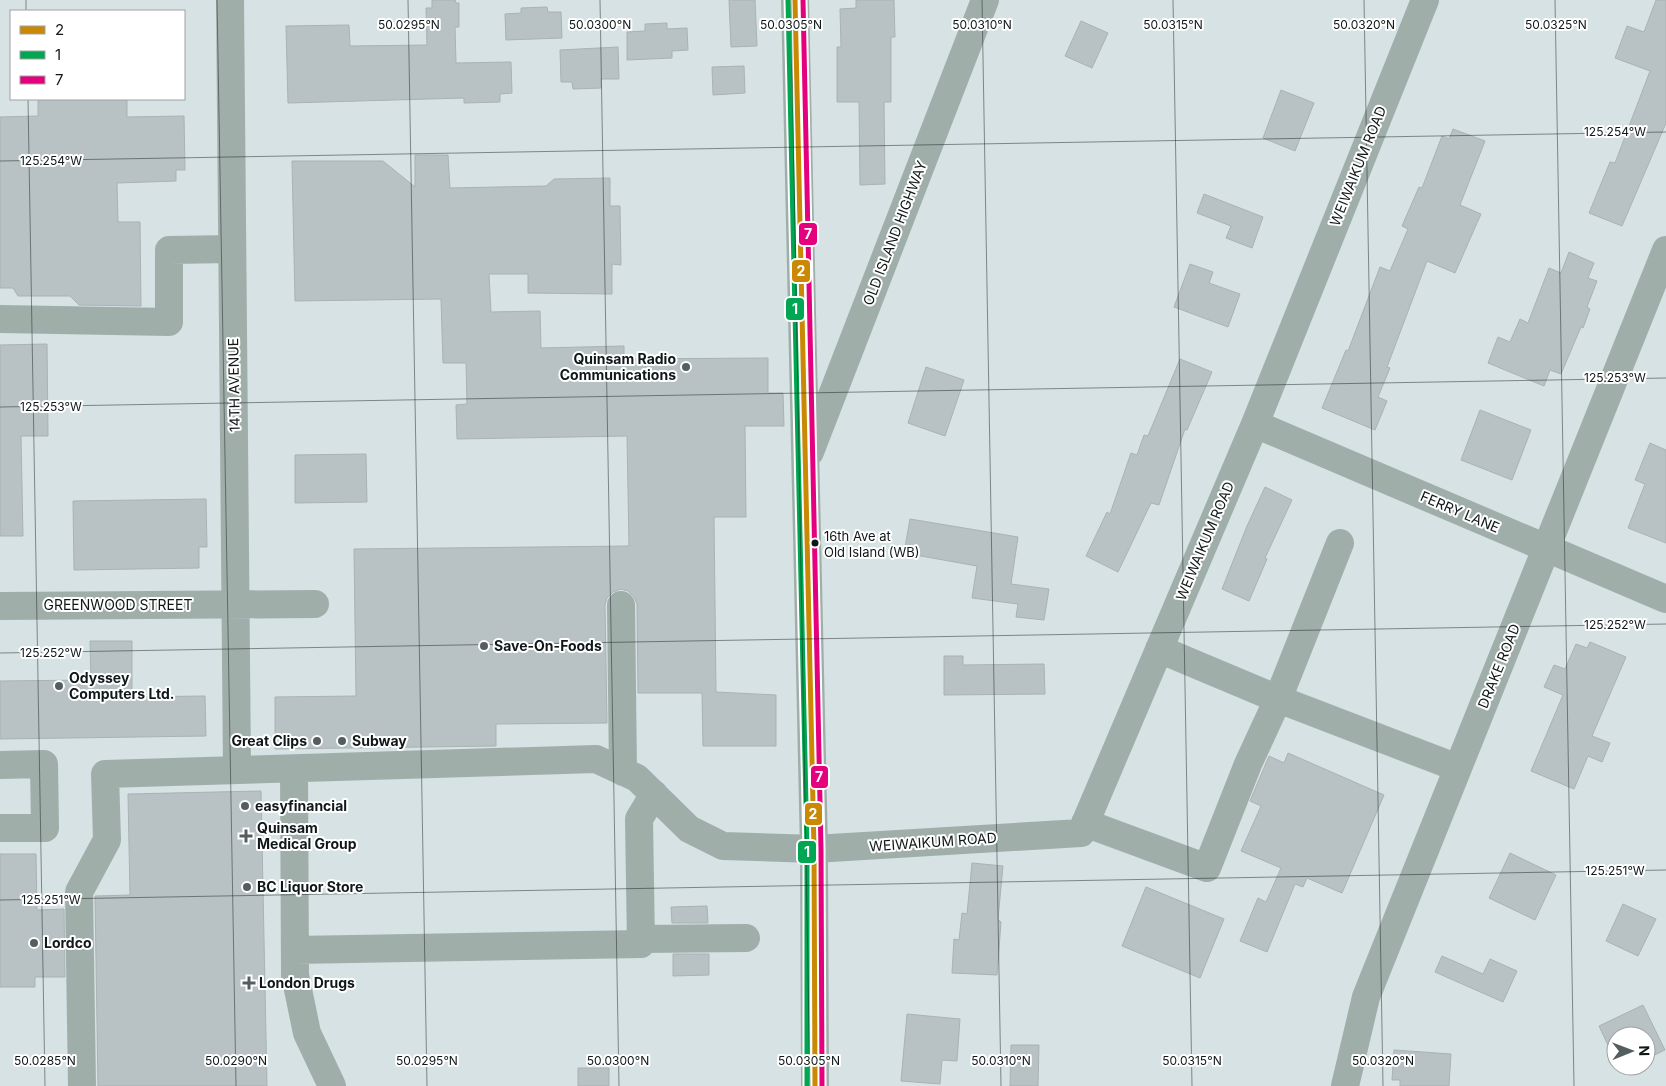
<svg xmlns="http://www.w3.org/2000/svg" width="1666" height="1086" font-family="Inter,sans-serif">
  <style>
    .building { fill: #b8c1c4; stroke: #a9b2b4 }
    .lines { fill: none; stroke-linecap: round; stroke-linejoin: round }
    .minor { stroke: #a0aeaa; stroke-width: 28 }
    .bus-1-casing { stroke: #fff; stroke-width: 9 }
    .bus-2-casing { stroke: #fff; stroke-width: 9 }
    .bus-3-casing { stroke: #fff; stroke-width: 9 }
    .bus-1 { stroke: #c98905; stroke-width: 5 }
    .bus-2 { stroke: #00a651; stroke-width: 5 }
    .bus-3 { stroke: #e5007d; stroke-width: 5 }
    .ticks { fill: none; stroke: #0f1718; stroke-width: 1; stroke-opacity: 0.45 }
    .poi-dot { fill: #555e5f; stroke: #fff; stroke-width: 2 }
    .bus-dot { fill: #0f1718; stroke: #fff; stroke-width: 2 }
    .labels { text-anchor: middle; stroke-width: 4; stroke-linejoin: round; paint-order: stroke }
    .bus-label { font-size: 13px; fill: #0f1718; stroke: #fff; text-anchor: start }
    .street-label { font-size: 14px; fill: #0f1718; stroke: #fff }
    .poi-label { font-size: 14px; font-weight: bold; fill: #0f1718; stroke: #fff; text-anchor: start }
    .ticks-label { font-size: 12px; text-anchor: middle; fill: #0f1718; stroke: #fff; stroke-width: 4; stroke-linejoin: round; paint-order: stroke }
    .line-badge { stroke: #fff; stroke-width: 2 }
    .badge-label { font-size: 14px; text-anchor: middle; font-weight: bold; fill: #fff }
  </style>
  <rect width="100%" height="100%" fill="#d6e2e3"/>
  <path class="building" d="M432,0h23l1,3h3v24h-4l1,36 55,-1 1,31 -12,1v8l-36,1v-5l-176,5 -2,-77 63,-1 1,21 77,-1 -1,-37h6z
    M729,0h26l2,46 -26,1z
    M856,0h38l1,37h-4v65h-7l1,82 -25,1 -1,-83h-22v-55h4l-1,-38 16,-1z
    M1656,0h10v123l-44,103 -33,-13 21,-51 5,1 35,-92 -35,-13 12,-32 17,6z
    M547,7l1,5h13l1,26 -56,2 -1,-26 16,-1v-5z
    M1081,21l27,12 -16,35 -27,-12z
    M667,23v6l20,-1 1,22 -16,1v7l-45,2v-28l18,-1v-7z
    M618,47l1,32h-18v9l-28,1 -1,-7h-11l-1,-32z
    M744,66l1,27 -32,2 -1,-28z
    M1281,90l33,13 -19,48 -32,-13z
    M38,99h89v18l57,-1 1,54h-9v11l-59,2 1,39h22l1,84 -62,-1 -9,-9h-52l-5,-8h-13v-171l38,-1z
    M1453,129l32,12 -25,64 21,9 -26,59 -28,-12 -40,106 3,1 -12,29 9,4 -12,29 -53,-22 24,-58 2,1 32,-84 10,4 18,-42 -6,-3 17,-39 3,1 20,-52 7,3z
    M415,155h33l2,33 96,-2 8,-7 56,-1v28h10l1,59 -9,-1v30l-84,-1v-19h-39l2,38 49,-1 1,37 83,-2v13l144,-1v35h15l1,33h-39l1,91h-32l2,175 60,3v51h-73l-1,-53h-64l-1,-89 -3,-7 -6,-6 -7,-2 -8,3 -6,6 -2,7 2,118 -111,1v22l-221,3v-52l81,-1 -2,-147 275,-3 -2,-110 -170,3 -1,-34 11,-1 -1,-41h-23l-2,-64 -146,2 -3,-140h91l32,26z
    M1204,194l59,23 -11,31 -26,-10 5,-12 -34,-13z
    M1569,252l25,11 -6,15 9,3 -10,26 3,2 -7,19 -2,-1 -20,47 -11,-4 -6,16 -56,-23 10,-26 12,5 10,-23 8,4 21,-55 12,5z
    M1190,264l23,8 -4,11 31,11 -12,33 -54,-20z
    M47,344l1,92h-27l2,100h-23v-191z
    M1180,359l32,13 -25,58 -2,-1 -26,76 -8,-2 -33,69 -32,-16 21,-44 3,2 21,-61 6,2 7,-20 4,1z
    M926,367l38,13 -19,56 -37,-13z
    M1480,410l51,20 -19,50 -51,-20z
    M1650,443l16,7v93l-38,-15 17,-44 -10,-4z
    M366,454l1,48 -72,1v-48z
    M1265,487l27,13 -27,58 2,1 -18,42 -27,-12 25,-63z
    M206,499l1,48h-8v21l-125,2 -1,-69z
    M910,519l108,18 -7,47 38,5 -5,31 -28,-3 2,-13 -46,-6 5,-32 -73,-13z
    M90,641h42v56l73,-1 1,40 -206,3v-58l91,-1z
    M1590,642l36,15 -34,79 18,7 -8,19 -14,-6 -14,33 -43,-18 32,-76 -19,-8 10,-22 11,4 11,-25 11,4z
    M944,656h19v9l81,-1 1,30 -101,1z
    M1288,753l96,42 -42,98 -35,-15 -4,9 -8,-3 -28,68 -27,-11 18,-43 8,4 15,-34 -40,-17 20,-45 -11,-5 19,-45 15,7z
    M261,791l6,295h-169l-3,-190 35,-1 -2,-101z
    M1510,853l46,22 -21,45 -46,-22z
    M0,854h36l1,56 27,-1 1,68h-30v10h-35z
    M972,863l31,3 -5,53 3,3 -4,53 -45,-2 2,-34 5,1 3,-27 5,1z
    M1146,887l78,32 -24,59 -78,-32z
    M1623,904l33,15 -18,37 -32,-15z
    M707,906l1,17h-36l-1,-16z
    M673,954h36v21l-36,1z
    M1442,956l41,18 7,-15 27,12 -14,31 -68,-30z
    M1643,1005l22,45 -19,9v-23h-30v21l-2,1 -15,-32z
    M907,1014l53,5 -3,42 -15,-1 -2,24 -39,-3z
    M1011,1045h28l-1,41h-28z
    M1394,1050l57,4 -2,32h-49v-6h-8z
    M578,1068h31v18h-31z"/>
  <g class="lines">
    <path class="minor" d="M230,0l7,770
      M795,0l19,849 1,237
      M0,319l169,3v-72l63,-1
      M1255,424l411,175
      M810,452l175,-452
      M1340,543l-62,156 180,69
      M621,605l2,167
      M0,606l315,-2
      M0,765l44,-1 1,64h-45
      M294,769l1,206 12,58 25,53
      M1085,823l122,45 41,-104 30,-65 -119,-50
      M641,939l105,-1
      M295,950l346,-6 -2,-125 15,-25
      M82,1086l-3,-194 28,-52 -2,-66 491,-15 41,19 52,51 34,17 91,3 267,-16 174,-409 170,-424
      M1345,1086l21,-89 300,-747"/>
    <g class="bus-1-casing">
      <path id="bus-1" d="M795,0l19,849 1,237"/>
    </g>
    <g class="bus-2-casing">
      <path id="bus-2" d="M788,0l19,849v237"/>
    </g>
    <g class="bus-3-casing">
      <path id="bus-3" d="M803,0l18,849 1,237"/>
    </g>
    <use href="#bus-1" class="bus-1"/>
    <use href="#bus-2" class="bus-2"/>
    <use href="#bus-3" class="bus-3"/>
  </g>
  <path class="ticks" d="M26,0v11M217,0l19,1086M408,0l19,1086M600,0l19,1086M791,0l19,1086M982,0l19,1086M1173,0l19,1086M1364,0l19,1086M1555,0l19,1086M28,99l17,987M0,161l1666,-29M0,407l1666,-29M0,653l1666,-29M0,900l1666,-30"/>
  <g class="poi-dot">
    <circle cx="686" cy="367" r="5"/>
    <circle cx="484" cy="646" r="5"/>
    <circle cx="59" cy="686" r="5"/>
    <circle cx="317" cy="741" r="5"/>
    <circle cx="342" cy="741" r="5"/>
    <circle cx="245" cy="806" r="5"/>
    <path d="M243.5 828.5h5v5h5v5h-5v5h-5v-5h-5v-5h5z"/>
    <circle cx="247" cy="887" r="5"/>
    <circle cx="34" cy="943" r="5"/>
    <path d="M246.5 975.5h5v5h5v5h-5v5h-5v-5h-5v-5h5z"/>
  </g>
  <circle class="bus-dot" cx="815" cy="543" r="4.5"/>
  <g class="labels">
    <g class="bus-label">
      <text x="824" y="541">16th Ave at<tspan x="824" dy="16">Old Island (WB)</tspan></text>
    </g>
    <g class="street-label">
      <text transform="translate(1358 166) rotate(-68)" y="5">WEIWAIKUM ROAD</text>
      <text transform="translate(895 233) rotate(-69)" y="5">OLD ISLAND HIGHWAY</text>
      <text transform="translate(234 385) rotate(-91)" y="5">14TH AVENUE</text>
      <text transform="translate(1460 512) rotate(23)" y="5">FERRY LANE</text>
      <text transform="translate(1205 541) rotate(-67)" y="5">WEIWAIKUM ROAD</text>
      <text x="118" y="610">GREENWOOD STREET</text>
      <text transform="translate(1499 666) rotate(-68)" y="5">DRAKE ROAD</text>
      <text transform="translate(933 842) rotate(-4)" y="5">WEIWAIKUM ROAD</text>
    </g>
    <g class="poi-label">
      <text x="676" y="364" text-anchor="end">Quinsam Radio<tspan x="676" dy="16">Communications</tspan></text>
      <text x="494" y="651">Save-On-Foods</text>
      <text x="69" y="683">Odyssey<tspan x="69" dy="16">Computers Ltd.</tspan></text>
      <text x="307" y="746" text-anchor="end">Great Clips</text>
      <text x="352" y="746">Subway</text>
      <text x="255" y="811">easyfinancial</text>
      <text x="257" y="833">Quinsam<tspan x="257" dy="16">Medical Group</tspan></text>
      <text x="257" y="892">BC Liquor Store</text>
      <text x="44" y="948">Lordco</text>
      <text x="259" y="988">London Drugs</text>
    </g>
  </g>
  <g class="ticks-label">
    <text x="409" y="29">50.0295°N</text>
    <text x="600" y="29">50.0300°N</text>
    <text x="791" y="29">50.0305°N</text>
    <text x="982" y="29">50.0310°N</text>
    <text x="1173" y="29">50.0315°N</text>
    <text x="1364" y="29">50.0320°N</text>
    <text x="1556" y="29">50.0325°N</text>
    <text x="1615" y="136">125.254°W</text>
    <text x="51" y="165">125.254°W</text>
    <text x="1615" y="382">125.253°W</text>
    <text x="51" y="411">125.253°W</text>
    <text x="1615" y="629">125.252°W</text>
    <text x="51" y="657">125.252°W</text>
    <text x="1615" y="875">125.251°W</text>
    <text x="51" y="904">125.251°W</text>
    <text x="45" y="1065">50.0285°N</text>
    <text x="236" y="1065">50.0290°N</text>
    <text x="427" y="1065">50.0295°N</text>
    <text x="618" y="1065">50.0300°N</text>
    <text x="809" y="1065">50.0305°N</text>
    <text x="1001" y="1065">50.0310°N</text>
    <text x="1192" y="1065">50.0315°N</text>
    <text x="1383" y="1065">50.0320°N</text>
  </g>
  <g class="line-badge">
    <rect x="798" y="222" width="20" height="24" rx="5" fill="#e5007d"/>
    <rect x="791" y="259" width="20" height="24" rx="5" fill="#c98905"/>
    <rect x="785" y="297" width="20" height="24" rx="5" fill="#00a651"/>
    <rect x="810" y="765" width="19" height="24" rx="5" fill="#e5007d"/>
    <rect x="804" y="802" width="19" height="24" rx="5" fill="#c98905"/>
    <rect x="797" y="840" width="20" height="24" rx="5" fill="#00a651"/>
  </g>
  <g class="badge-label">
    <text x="808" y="239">7</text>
    <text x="801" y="276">2</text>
    <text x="795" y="314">1</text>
    <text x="819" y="782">7</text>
    <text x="813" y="819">2</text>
    <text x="807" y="857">1</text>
  </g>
  <rect x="10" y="10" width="175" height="90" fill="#ffffff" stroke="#9fa2a3"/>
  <rect x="20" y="26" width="25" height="8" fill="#c98905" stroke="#9fa2a3"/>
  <text x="55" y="35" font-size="15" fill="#0f1718">2</text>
  <rect x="20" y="51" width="25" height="8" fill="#00a651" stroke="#9fa2a3"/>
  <text x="55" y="60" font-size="15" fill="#0f1718">1</text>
  <rect x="20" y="76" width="25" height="8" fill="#e5007d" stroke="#9fa2a3"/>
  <text x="55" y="85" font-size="15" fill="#0f1718">7</text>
  <g transform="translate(1631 1051) rotate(89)"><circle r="24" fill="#ffffff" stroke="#9fa2a3"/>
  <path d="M0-4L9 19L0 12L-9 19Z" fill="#555e5f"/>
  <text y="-8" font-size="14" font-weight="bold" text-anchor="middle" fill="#0f1718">N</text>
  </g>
</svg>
